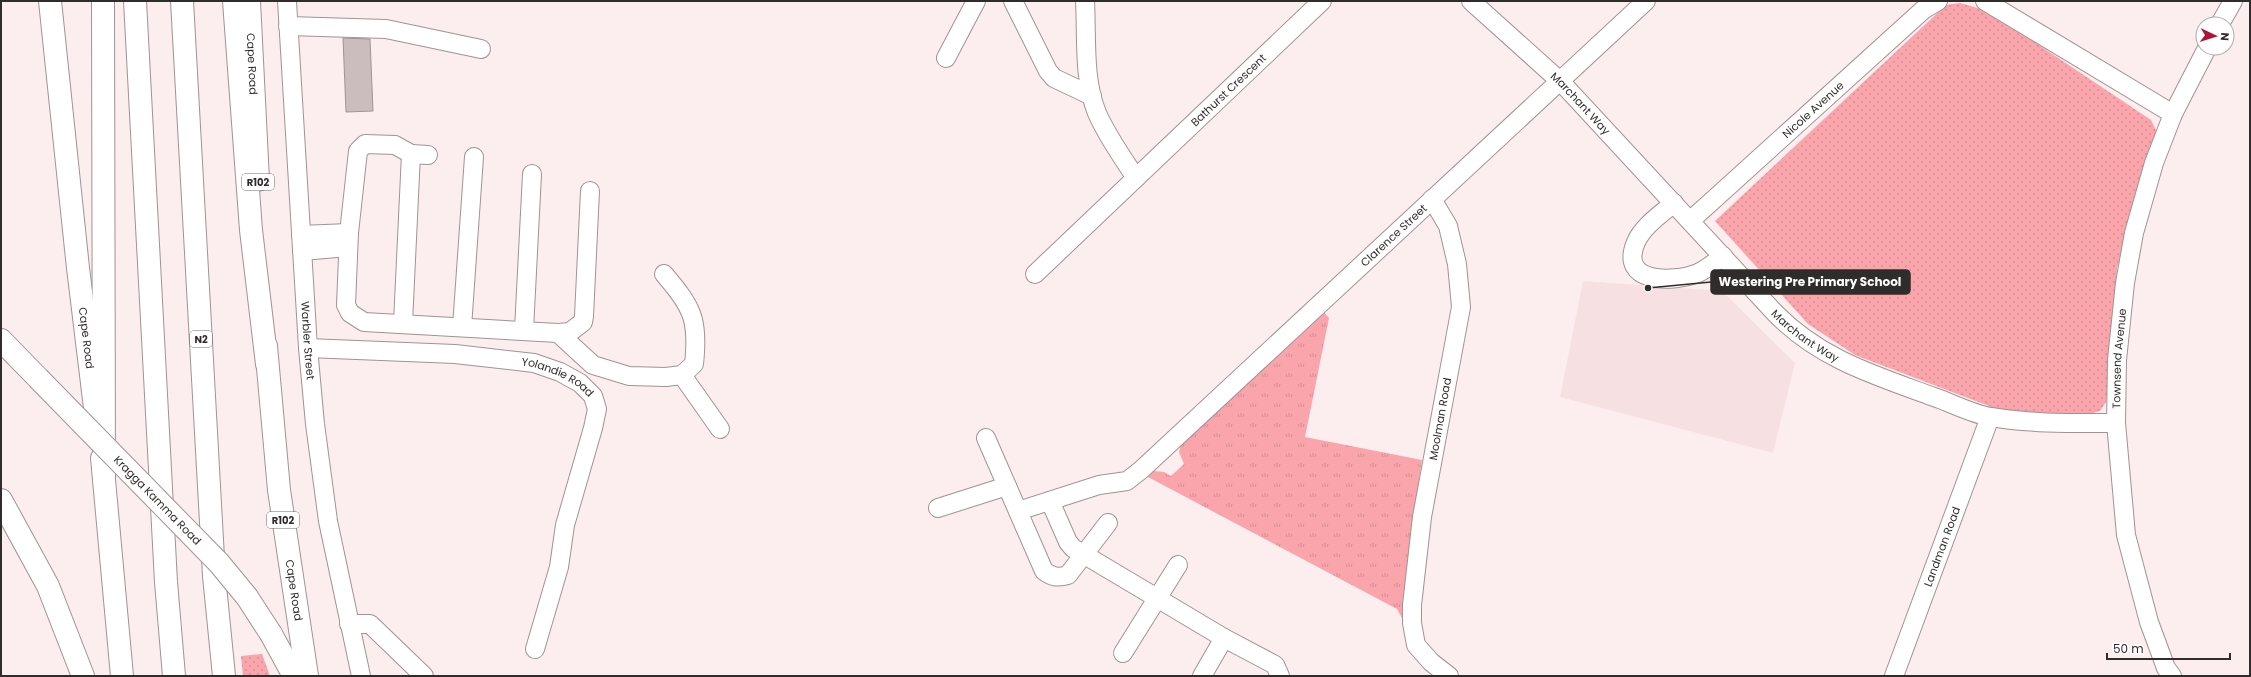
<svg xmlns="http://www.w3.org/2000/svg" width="2251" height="677" font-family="Poppins,sans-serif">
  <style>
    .built { fill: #f7e0e1 }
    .grass { fill: url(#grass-dots) }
    .park { fill: url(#park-tufts) }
    .building { fill: #cbbdbe; stroke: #a19495 }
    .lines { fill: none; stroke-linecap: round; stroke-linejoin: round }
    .minor-casing { stroke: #a09393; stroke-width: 20 }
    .major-casing { stroke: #a09393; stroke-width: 24 }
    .highway-casing { stroke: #a09393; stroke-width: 24 }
    .minor { stroke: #fff; stroke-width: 18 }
    .major { stroke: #fff; stroke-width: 22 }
    .highway { stroke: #fff; stroke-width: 22 }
    .major-bridge-casing { stroke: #a09393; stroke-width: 24; stroke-linecap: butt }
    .major-bridge { stroke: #fff; stroke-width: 22 }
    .labels { text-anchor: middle; stroke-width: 4; stroke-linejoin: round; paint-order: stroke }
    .shield { fill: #fff; stroke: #6f6b6b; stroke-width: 1 }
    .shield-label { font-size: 10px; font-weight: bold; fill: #312c2c }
    .street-label { font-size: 11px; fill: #312c2c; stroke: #fff }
    .leader { fill: none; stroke: #312c2c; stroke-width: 1.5 }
    .callout-dot { fill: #312c2c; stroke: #fff; stroke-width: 1.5 }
    .callout { fill: #312c2c; stroke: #312c2c; stroke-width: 1.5 }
    .callout-label { font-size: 12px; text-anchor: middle; font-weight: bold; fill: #fff }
  </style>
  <defs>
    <pattern id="grass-dots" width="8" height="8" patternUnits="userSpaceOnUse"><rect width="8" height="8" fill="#faa4ab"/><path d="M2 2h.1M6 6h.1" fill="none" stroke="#d78d93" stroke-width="1.8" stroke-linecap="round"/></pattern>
    <pattern id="park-tufts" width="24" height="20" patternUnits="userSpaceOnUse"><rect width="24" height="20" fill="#faa4ab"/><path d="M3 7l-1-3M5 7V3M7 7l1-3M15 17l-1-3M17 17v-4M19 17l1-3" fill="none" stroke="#d78d93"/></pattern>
  </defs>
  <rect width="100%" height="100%" fill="#fceeef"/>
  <path class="built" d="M1583,281l139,10 73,72 -22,90 -213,-56z"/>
  <path class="grass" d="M1960,3l28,8 163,109 7,14 -17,41 -24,93 -6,104 -5,30 -6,9 -17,5 -81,-5 -147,-56 -47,-31 -93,-103 231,-216z
    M262,654l8,22h-27l-2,-20z"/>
  <path class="park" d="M1323,311l6,7 -24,119 117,23 -10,65 -9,95 -6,-11 -249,-132 6,-6 10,1 7,4 13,-12 -5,-12 3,-11z"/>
  <path class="building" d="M343,38l27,1 3,72 -27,1z"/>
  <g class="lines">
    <g class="minor-casing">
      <g id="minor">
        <path id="s1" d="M287,1l21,347 7,76 13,97 33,155"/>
        <path d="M1013,1l35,70 6,7 38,18"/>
        <path d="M1085,1c2,36 -2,78 12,112 10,23 25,44 39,65"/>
        <path id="s2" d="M1471,1l90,81 214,231c45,46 99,62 159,84 18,6 38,17 57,20 41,7 84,6 125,6"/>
        <path d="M1985,1l188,113"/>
        <path d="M2220,24l13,-23"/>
        <path d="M288,26l98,3 95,20"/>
        <path d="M946,58l30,-57"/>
        <path d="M1432,199l16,27 9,38 4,43 -39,210 -10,88v18l4,22 15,17 18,14"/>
        <path d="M1674,203c-13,11 -31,23 -38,39 -18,42 37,41 62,31 9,-4 17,-11 25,-17"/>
        <path id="s3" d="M1690,221l233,-211 15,-9"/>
        <path d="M349,233l9,-82 7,-7 30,1 16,9"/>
        <path d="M301,235l48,-2 -3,72 4,8 14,9 194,11 12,-1 13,-10 1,-6 6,-125"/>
        <path d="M302,251l46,-4"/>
        <path id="s4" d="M1035,274l287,-273"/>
        <path d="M403,323l8,-169 17,1"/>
        <path d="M462,327l12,-170"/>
        <path d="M524,330l8,-156"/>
        <path d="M558,333l35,32 36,11 37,1 16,-2 12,-11c5,-45 -2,-57 -30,-90"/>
        <path id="s5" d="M308,348l147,6 79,9 26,9 20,11 13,13 4,13 -4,19 -28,97 -6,42 -24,82"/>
        <path d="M682,375l38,54"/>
        <path d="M986,438l58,133c8,6 14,7 24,4l40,-52"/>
        <path d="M1050,501l18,41 5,6 151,90 51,27 5,11"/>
        <path d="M938,508l69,-22"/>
        <path id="s6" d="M1018,511l81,-26 28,-4 14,-11 505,-469"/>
        <path d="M349,624h21l54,52"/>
        <path d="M1123,653l55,-88"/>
        <path d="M1202,676l22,-38"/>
        <path id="s7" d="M1894,676l96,-259"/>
        <path id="s8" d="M2172,676l-6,-8 -17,-46 -23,-87 -10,-112 1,-63 8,-77 9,-50 20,-70 19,-49 34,-66"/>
      </g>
    </g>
    <g class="major-casing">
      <g id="major">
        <path id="s9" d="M50,1l28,267 18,148"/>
        <path id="s10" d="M249,1l9,179"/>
        <path d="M1,340l37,38"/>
        <path id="s11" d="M266,346l13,144 28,186"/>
        <path d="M102,458l20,218"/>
        <path d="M1,500l47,86 35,90"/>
        <path d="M271,634l23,42"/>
      </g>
    </g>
    <g class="highway-casing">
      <path id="highway" d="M103,1l1,477
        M135,1l31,581 8,94
        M182,1l32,575 10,100
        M234,1l17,229 16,134"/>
    </g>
    <use href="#minor" class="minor"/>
    <use href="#major" class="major"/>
    <use href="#highway" class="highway"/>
    <g class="major-bridge-casing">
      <g id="major-bridge">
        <path id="s12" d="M38,378l181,185 28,34 24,37"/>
      </g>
    </g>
    <use href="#major-bridge" class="major-bridge"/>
  </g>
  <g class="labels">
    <g class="shield">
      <rect x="242" y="174" width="32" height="16" rx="3"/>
      <rect x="190" y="331" width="22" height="16" rx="3"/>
      <rect x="267" y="512" width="32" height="16" rx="3"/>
    </g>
    <g class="shield-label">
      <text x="258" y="186">R102</text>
      <text x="201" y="343">N2</text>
      <text x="283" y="524">R102</text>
    </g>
    <g class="street-label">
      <text dy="4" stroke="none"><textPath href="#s10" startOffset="63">Cape Road</textPath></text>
      <text dy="4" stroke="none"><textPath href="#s4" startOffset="267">Bathurst Crescent</textPath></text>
      <text dy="4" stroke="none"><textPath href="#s2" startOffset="150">Marchant Way</textPath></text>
      <text dy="4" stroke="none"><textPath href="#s3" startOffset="166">Nicole Avenue</textPath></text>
      <text dy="4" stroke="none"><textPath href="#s6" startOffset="476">Clarence Street</textPath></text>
      <text dy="4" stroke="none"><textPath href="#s2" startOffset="474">Marchant Way</textPath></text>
      <text dy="4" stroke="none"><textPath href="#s9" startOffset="339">Cape Road</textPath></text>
      <text dy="4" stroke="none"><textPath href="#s1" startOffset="340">Warbler Street</textPath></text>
      <text dy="4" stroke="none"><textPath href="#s8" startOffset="326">Townsend Avenue</textPath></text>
      <text dy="4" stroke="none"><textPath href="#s5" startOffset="254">Yolandie Road</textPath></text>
      <text transform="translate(1440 419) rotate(-80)" y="4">Moolman Road</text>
      <text dy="4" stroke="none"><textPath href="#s12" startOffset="171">Kragga Kamma Road</textPath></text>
      <text dy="4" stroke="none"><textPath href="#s7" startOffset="138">Landman Road</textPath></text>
      <text dy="4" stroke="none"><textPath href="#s11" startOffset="246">Cape Road</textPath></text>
    </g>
  </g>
  <path class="leader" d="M1648 288L1711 282"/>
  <circle class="callout-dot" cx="1648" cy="288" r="4"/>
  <rect class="callout" x="1711" y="270" width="199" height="24" rx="4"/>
  <g class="callout-label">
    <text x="1810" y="286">Westering Pre Primary School</text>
  </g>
  <rect width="2251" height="677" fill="none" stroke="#312c2c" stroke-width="4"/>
  <g transform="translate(2215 36) rotate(94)"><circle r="19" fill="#ffffff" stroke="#adabab"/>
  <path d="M0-3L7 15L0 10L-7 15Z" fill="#ab153b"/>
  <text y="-6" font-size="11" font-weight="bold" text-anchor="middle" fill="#312c2c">N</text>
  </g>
  <path d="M2107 653v6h123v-6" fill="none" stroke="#312c2c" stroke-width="2"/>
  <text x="2113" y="653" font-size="12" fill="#312c2c" stroke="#ffffff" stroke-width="3" paint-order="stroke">50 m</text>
</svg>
